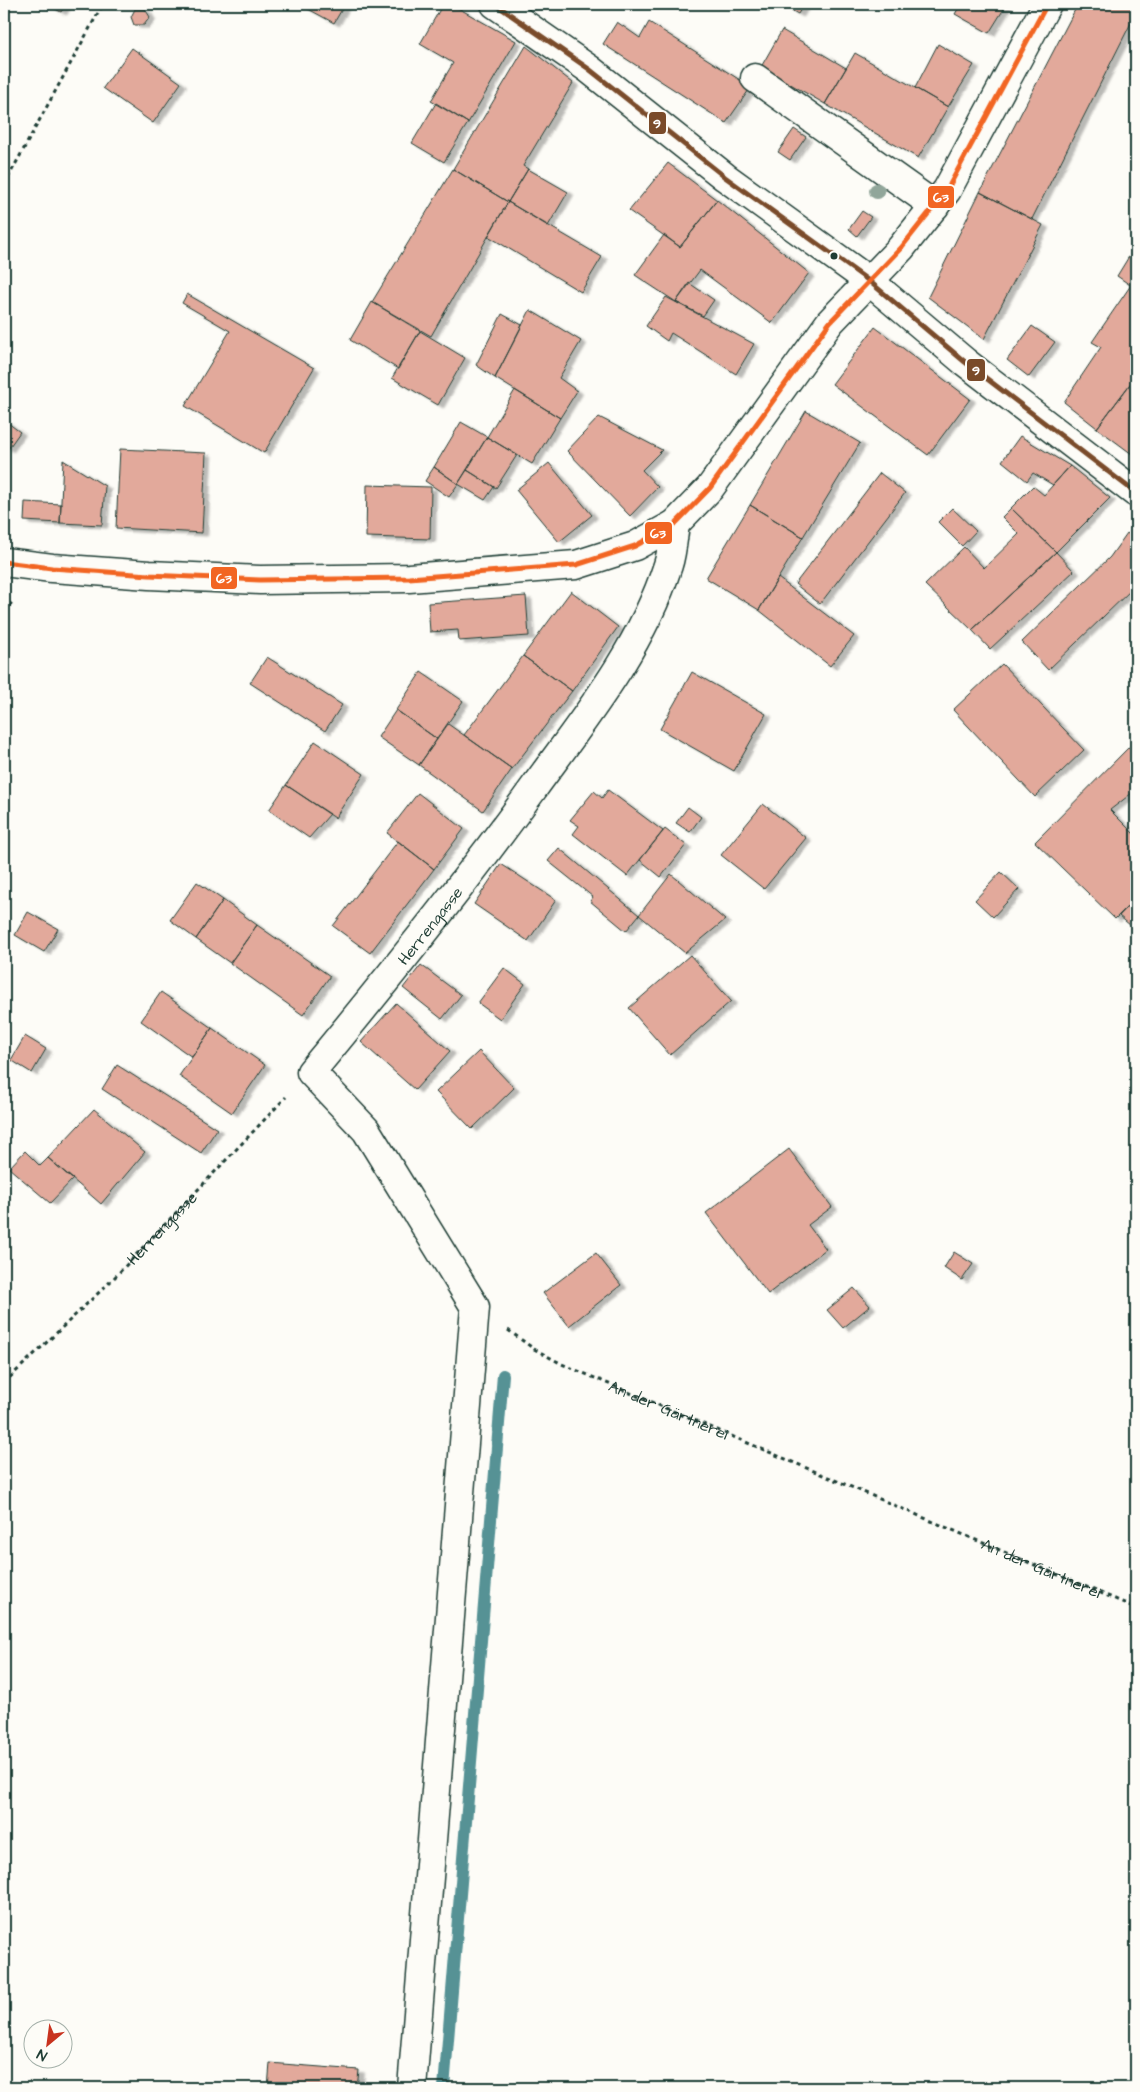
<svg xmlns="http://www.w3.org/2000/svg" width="1140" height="2092" font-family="'Architects Daughter',sans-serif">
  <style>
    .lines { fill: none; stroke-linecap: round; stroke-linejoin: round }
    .stream { stroke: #569295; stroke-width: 12 }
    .building { fill: #e2a99b; stroke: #1f3d34; filter: url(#shadow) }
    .minor-casing { stroke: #1f3d34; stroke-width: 31 }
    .path { stroke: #1f3d34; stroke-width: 3; stroke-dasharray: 4 4; stroke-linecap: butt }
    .minor { stroke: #fdfcf7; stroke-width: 28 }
    .bus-1-casing { stroke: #fdfcf7; stroke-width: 9 }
    .bus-2-casing { stroke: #fdfcf7; stroke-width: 9 }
    .bus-1 { stroke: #7a4b2a; stroke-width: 5 }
    .bus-2 { stroke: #f26522; stroke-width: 5 }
    .tree { fill: #91a69a }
    .bus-dot { fill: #1f3d34; stroke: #fdfcf7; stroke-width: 2 }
    .labels { text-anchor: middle; stroke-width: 4; stroke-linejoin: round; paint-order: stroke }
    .street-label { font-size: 16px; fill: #1f3d34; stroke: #fdfcf7 }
    .line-badge { stroke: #fdfcf7; stroke-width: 2 }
    .badge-label { font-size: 14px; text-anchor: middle; font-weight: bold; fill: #fff }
  </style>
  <defs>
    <filter id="shadow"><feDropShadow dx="5.5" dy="3" stdDeviation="1" flood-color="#0004"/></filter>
  </defs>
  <rect width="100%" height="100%" fill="#fdfcf7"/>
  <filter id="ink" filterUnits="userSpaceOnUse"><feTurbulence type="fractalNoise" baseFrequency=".02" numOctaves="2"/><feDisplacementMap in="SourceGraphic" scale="10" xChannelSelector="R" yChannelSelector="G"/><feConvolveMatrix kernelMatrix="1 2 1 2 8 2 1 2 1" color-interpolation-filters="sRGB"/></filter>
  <g filter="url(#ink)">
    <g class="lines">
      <path class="stream" d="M444,2088l59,-713"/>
    </g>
    <path class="building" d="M46,4h20l-5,8z
      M299,4h46l-11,19z
      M443,4h8l65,37 -48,82 -37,-22 22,-38 -33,-19z
      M780,4h24l-6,10z
      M961,4h46l-18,29 -34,-19z
      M1078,4h58v9l-104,206 -52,-27z
      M135,9h10l5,8 -6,8h-10l-3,-8z
      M617,22l23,16 9,-16 102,65 -25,36 -123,-79z
      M782,30l64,38 -21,36 -64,-37z
      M938,44l36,21 -26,42 -33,-19z
      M526,46l47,37 -50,83 5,3 -20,33 -55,-33z
      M132,48l49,35 -28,40 -50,-35z
      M855,53l93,54 -30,51 -93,-54z
      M436,103l32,20 -24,39 -32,-19z
      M794,129l12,8 -16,23 -12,-8z
      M668,163l49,37 -37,47 -51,-36z
      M453,169l55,33 -77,134 -59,-34z
      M528,169l40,23 -20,34 -40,-24z
      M980,192l63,33 -59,114 -56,-42z
      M717,200l92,73 -37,50 -72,-53 -24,32 -41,-27 29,-40 16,12z
      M508,202l94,55 -21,35 -93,-56z
      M862,211l9,6 -14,19 -8,-7z
      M1136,245v44l-19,-13z
      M689,283l25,17 -11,16 -27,-14z
      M1131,285l5,4v87l-39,52 -33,-26 37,-55 -9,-5z
      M187,294l127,74 -50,85 -79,-47 45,-75 -48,-28z
      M666,297l88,47 -18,30 -65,-41 -4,8 -21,-15z
      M372,302l48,29 -22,38 -48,-29z
      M530,310l51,31 -22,37 18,13 -17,27 -65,-40z
      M502,314l20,11 -27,53 -19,-13z
      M1032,326l23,16 -26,35 -22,-17z
      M875,327l95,72 -42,56 -96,-71z
      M420,331l45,27 -27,47 -46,-27z
      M1134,379l2,2v76l-39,-29z
      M515,390l45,28 -28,46 -45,-27z
      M806,411l54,32 -57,94 -53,-32z
      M599,417l63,33 -20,20 16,17 -28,29 -63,-65z
      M4,420l16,12 -12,17 -4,-3z
      M461,422l26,15 -29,47 -24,-17z
      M1020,436l50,30 -17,19 -20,-12 -6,8 -25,-20z
      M487,437l30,18 -21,33 -29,-18z
      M120,449l86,4 -4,80 -86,-5z
      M63,460l42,26 -3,39 -42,-2z
      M549,463l43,52 -33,27 -43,-52z
      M1070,466l40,32 -54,54 -45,-44 22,-22 11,9z
      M434,467l24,17 -9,13 -24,-16z
      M467,470l27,17 -9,13 -27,-16z
      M880,473l25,20 -85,111 -25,-20z
      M367,485l64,2 -1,52 -64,-2z
      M25,502l36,2 -1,19 -36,-2z
      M750,505l53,32 -44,73 -53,-32z
      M952,508l24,23 -14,15 -24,-24z
      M1011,508l45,44 -84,78 -47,-45 39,-38 20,21 35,-34 -17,-17z
      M1127,533l9,6v55l-5,-4 -83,80 -26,-28 88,-85z
      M1056,552l18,19 -84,78 -18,-19z
      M778,578l76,58 -24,30 -71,-56z
      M571,591l47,36 -46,64 -49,-35z
      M526,596l3,40 -70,5 -1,-11 -28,2 -2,-29z
      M523,656l49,35 -60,78 -48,-34z
      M267,657l75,48 -17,26 -75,-48z
      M1002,664l82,86 -49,47 -82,-87z
      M421,672l42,29 -26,38 -41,-29z
      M692,672l74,42 -32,57 -74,-42z
      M396,710l41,29 -18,26 -41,-28z
      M448,724l64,45 -29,42 -64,-46z
      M315,741l49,33 -29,44 -49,-33z
      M1132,744l4,5v41l-26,20 26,26v62l-21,21 -80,-77z
      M286,785l44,29 -21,24 -40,-28z
      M608,790l55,41 -36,45 -54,-42 6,-8 -9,-6 24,-29 8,7z
      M418,793l46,36 -30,40 -47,-36z
      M763,804l43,34 -42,51 -43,-34z
      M688,807l13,10 -11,15 -14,-9z
      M665,829l21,16 -25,32 -21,-17z
      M398,841l36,28 -64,84 -37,-27z
      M559,848l80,67 -13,16 -36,-30 3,-4 -45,-36z
      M501,864l55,36 -28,41 -54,-37z
      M1001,872l18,17 -26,28 -18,-17z
      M671,874l54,46 -40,33 -46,-38z
      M197,882l26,18 -27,39 -26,-19z
      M1136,898v32l-17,-14z
      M223,900l34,25 -27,38 -34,-24z
      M28,912l30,17 -14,23 -29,-17z
      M257,925l73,51 -27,39 -73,-52z
      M690,955l41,46 -61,54 -41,-47z
      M421,965l40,30 -19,24 -39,-31z
      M504,968l21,16 -25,35 -22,-16z
      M161,992l51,36 -20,29 -51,-36z
      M396,1003l54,48 -35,39 -54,-48z
      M212,1028l53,37 -33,48 -53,-37z
      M25,1036l21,13 -14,24 -21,-13z
      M479,1051l35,37 -42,41 -36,-37z
      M117,1065l100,64 -16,24 -99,-64z
      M94,1109l51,43 -44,52 -53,-46z
      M789,1149l43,58 -24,18 18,24 -58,45 -62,-81z
      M25,1151l15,15 8,-8 25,21 -23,24 -41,-35z
      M954,1252l19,12 -11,16 -18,-12z
      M596,1253l25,32 -52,41 -26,-33z
      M854,1288l16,18 -27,22 -16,-18z
      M270,2063l89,7 -2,18h-89z"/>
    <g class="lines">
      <g class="minor-casing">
        <g id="minor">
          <path d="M495,4l94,65 136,108 144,104 96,81 171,131"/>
          <path d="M755,78l180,128"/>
          <path d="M4,562l48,6 97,7 111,5 149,-2 167,-13 59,-19 40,-22 35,-36 120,-166 71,-74 46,-58 100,-186"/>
          <path id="s3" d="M412,2088l63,-781 -109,-177 -55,-58c77,-93 152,-186 222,-283 51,-70 108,-140 135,-224 4,-12 5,-27 7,-41"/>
        </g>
      </g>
      <g class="path">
        <path d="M4,185l99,-181"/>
        <path d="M4,612l10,-12"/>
        <path id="s1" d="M508,1330l26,19 28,15 574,244"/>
        <path id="s2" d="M4,1383l109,-104 173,-182"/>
      </g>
      <use href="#minor" class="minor"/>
      <g class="bus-1-casing">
        <path id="bus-1" d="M495,4l94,65 136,108 144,104 96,81 171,131"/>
      </g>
      <g class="bus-2-casing">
        <path id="bus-2" d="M4,562l48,6 97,7 111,5 149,-2 167,-13 59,-19 40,-22 35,-36 120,-166 71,-74 46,-58 100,-186"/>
      </g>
      <use href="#bus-1" class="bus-1"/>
      <use href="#bus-2" class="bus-2"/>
    </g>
    <circle class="tree" cx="877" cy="191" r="8"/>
  </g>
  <circle class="bus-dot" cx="834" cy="256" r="4.5"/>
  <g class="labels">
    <g class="street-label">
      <text dy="6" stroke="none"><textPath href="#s3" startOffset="1260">Herrengasse</textPath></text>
      <text dy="6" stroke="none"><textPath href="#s2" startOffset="221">Herrengasse</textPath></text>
      <text dy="6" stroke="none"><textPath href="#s1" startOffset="180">An der Gärtnerei</textPath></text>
      <text dy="6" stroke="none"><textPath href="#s1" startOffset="585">An der Gärtnerei</textPath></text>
    </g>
  </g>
  <g class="line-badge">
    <rect x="648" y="111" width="19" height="24" rx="5" fill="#7a4b2a"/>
    <rect x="927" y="185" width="28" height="24" rx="5" fill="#f26522"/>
    <rect x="966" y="358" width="20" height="24" rx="5" fill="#7a4b2a"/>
    <rect x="644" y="521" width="29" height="24" rx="5" fill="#f26522"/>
    <rect x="210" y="566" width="28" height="24" rx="5" fill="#f26522"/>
  </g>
  <g class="badge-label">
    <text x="657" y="128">9</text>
    <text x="941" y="202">63</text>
    <text x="976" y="375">9</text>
    <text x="658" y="538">63</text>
    <text x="224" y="583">63</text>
  </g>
  <rect width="1140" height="2092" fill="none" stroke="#fdfcf7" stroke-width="20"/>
  <rect x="10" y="10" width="1120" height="2072" fill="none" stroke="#1f3d34" stroke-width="2" filter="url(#ink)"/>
  <g transform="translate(48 2044) rotate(209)"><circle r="24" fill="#fdfcf7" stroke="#a4b0a9"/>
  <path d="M0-4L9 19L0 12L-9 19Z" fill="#c8321e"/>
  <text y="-8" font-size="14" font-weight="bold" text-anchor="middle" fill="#1f3d34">N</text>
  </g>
</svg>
